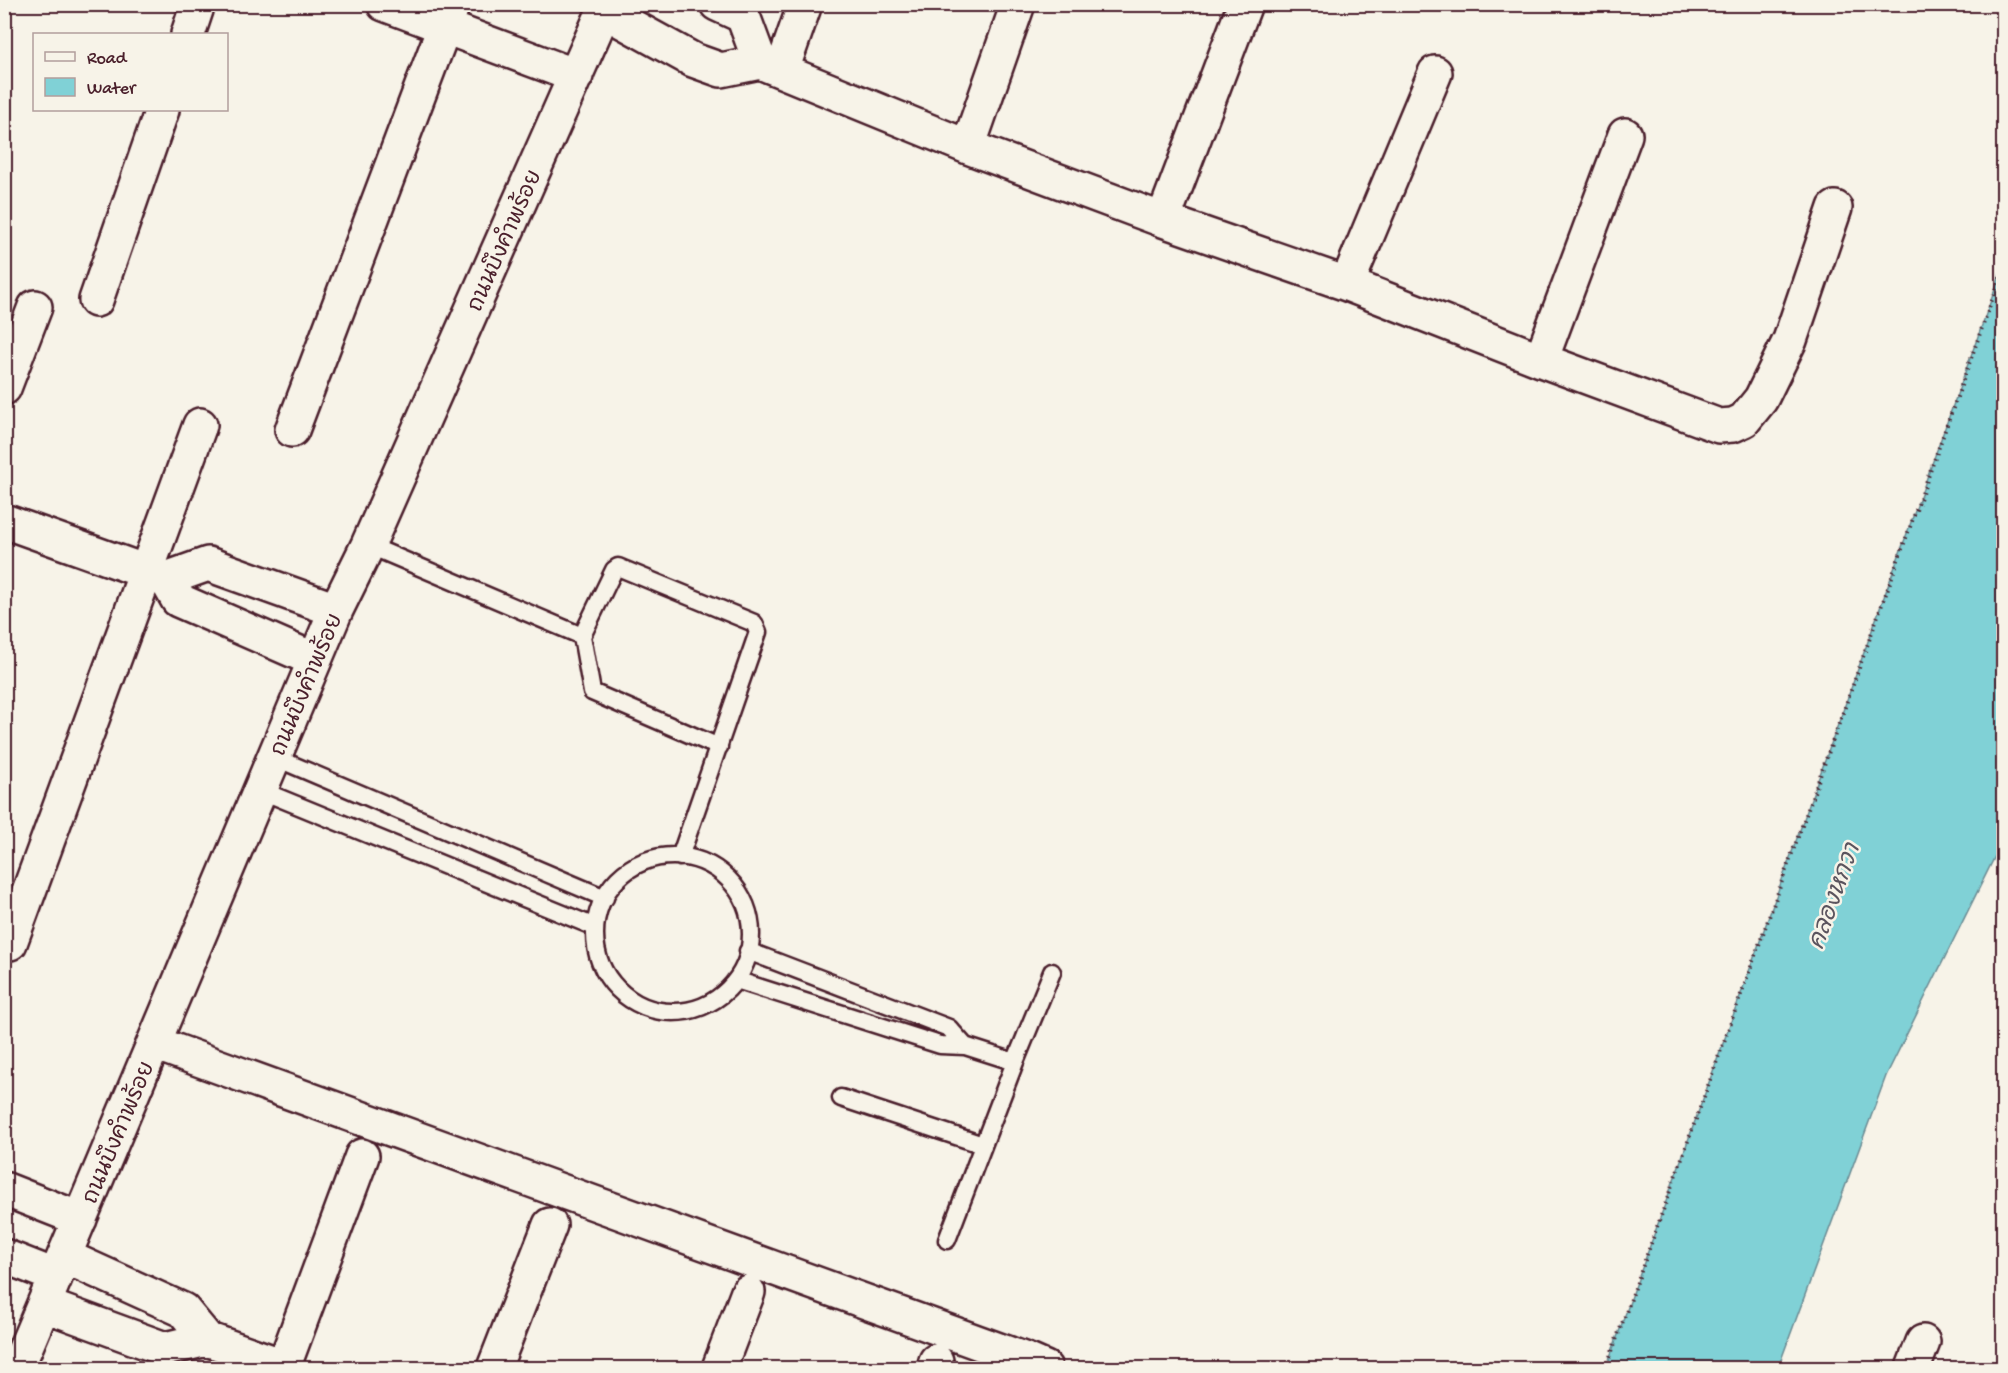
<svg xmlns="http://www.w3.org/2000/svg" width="2008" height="1373" font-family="'Gochi Hand','Playpen Sans Thai',sans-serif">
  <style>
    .water { fill: #80d1d6; stroke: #6a8a92; stroke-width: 1.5 }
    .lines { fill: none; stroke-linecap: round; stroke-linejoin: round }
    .lane-casing { stroke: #4a1f2b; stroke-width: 21 }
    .street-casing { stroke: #4a1f2b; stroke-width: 38 }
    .path { stroke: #4a1f2b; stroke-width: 4; stroke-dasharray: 1.5 4.5; stroke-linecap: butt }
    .lane { stroke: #f7f3e8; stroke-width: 16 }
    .street { stroke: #f7f3e8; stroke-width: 33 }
    .labels { text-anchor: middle; stroke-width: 5; stroke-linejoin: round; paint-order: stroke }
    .street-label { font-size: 22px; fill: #4a1f2b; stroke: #f7f3e8 }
    .water-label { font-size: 24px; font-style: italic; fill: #5a545e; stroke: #f7f3e8 }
  </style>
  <rect width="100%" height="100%" fill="#f7f3e8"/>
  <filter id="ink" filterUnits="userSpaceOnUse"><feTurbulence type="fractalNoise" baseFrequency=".0167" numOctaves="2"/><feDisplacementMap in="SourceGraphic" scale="12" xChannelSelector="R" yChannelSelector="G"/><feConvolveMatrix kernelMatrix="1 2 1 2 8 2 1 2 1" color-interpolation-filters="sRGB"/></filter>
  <g filter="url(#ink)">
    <path class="water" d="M2003,267v573l-117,236 -108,292h-172z"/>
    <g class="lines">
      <g class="lane-casing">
        <path id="lane" d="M368,545l214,91 10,56 127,55
          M582,636l32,-66 4,-3 136,56 4,9 -78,225
          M274,757l331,141
          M260,790l335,137
          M595 934a78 78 0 1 1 156 0a78 78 0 1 1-156 0Z
          M748,951l201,77 16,18
          M736,980l204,65 25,1 50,16
          M841,1098l142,47
          M947,1240l68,-178 37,-90"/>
      </g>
      <g class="street-casing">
        <path id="street" d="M384,4l192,72
          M717,4l26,12 17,46
          M604,11l89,49 28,10 39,-8 208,85 195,73 184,64 194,76 178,66 14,-1 11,-5 17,-21 29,-59 45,-132
          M188,34l10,-30
          M782,70l23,-66
          M968,147l50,-143
          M1163,220l82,-216
          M1347,284l88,-211
          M96,300l66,-190
          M1541,360l84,-225
          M4,388l31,-81
          M292,430l161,-426
          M4,521l162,58 42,-15 128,46
          M166,579l12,21 137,60
          M10,943l190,-518
          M154,1043l875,318 16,7
          M4,1189l76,30
          M4,1256l51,20
          M64,1256l119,54 24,29 82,29
          M45,1305l120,44 42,-10
          M17,1368l319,-758 32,-65 239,-541
          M283,1368l79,-212
          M494,1368l56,-143
          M719,1368l29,-76
          M934,1368l2,-7
          M1913,1368l10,-26"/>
      </g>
      <path class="path" d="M1606,1368l398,-1101"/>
      <use href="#lane" class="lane"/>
      <use href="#street" class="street"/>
    </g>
  </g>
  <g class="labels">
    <g class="street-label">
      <text transform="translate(503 240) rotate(-66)" y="8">ถนนบึงคำพร้อย</text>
      <text transform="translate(305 684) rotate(-67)" y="8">ถนนบึงคำพร้อย</text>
      <text transform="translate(117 1132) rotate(-67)" y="8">ถนนบึงคำพร้อย</text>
    </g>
    <g class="water-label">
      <text transform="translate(1833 896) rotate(-70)" y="8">คลองหกวา</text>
    </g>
  </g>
  <rect width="2008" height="1373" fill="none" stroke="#f7f3e8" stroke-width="24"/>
  <rect x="12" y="12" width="1984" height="1349" fill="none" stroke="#4a1f2b" stroke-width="2" filter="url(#ink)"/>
  <rect x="33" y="33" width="195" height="78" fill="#f7f3e8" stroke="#b29e9c" stroke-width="1.5"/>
  <rect x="45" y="52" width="30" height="9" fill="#f7f3e8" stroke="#b29e9c" stroke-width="1.5"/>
  <text x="87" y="63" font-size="18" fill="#4a1f2b">Road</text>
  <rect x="45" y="78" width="30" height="18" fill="#80d1d6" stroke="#b29e9c" stroke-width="1.5"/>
  <text x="87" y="93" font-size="18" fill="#4a1f2b">Water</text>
</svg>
